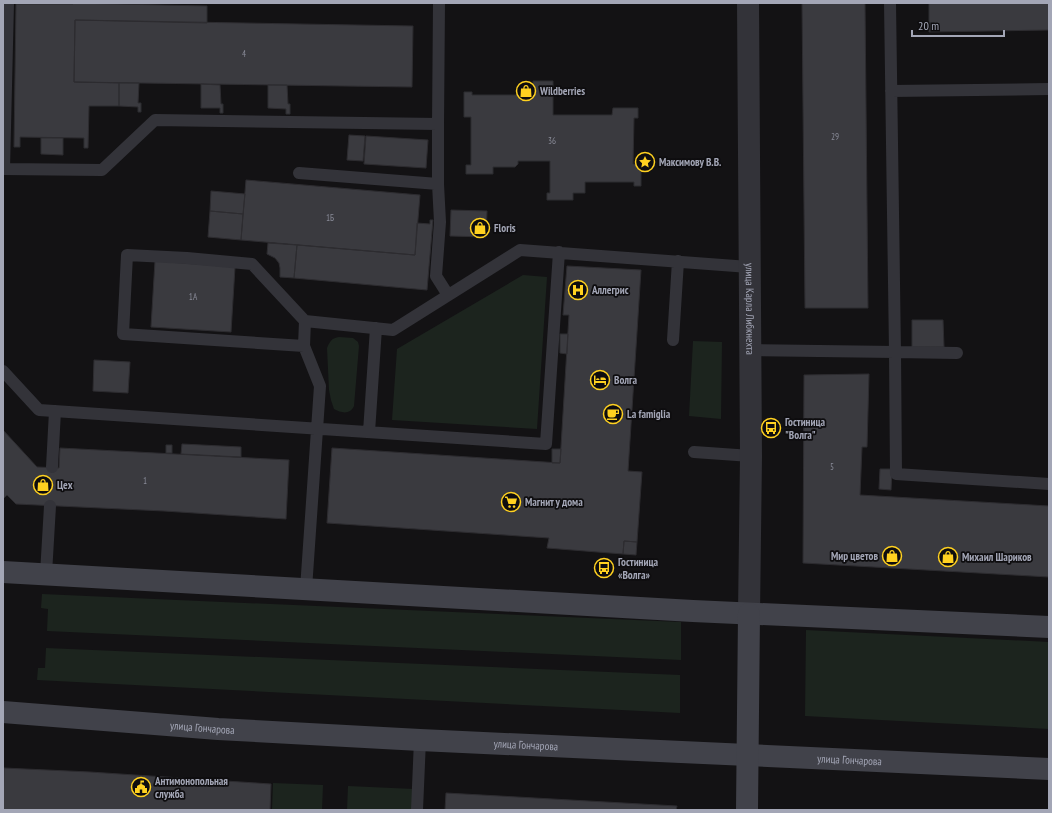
<svg xmlns="http://www.w3.org/2000/svg" width="1052" height="813" font-family="'PT Sans Narrow',sans-serif">
  <style>
    .green { fill: #1c241e }
    .building { fill: #3a3a3f; stroke: #2d2c30 }
    .lines { fill: none; stroke-linecap: round; stroke-linejoin: round }
    .lane { stroke: #333339; stroke-width: 12 }
    .street { stroke: #333339; stroke-width: 22 }
    .secondary { stroke: #41424a; stroke-width: 22 }
    .labels { text-anchor: middle; stroke-width: 3.5; stroke-linejoin: round; paint-order: stroke }
    .number-label { font-size: 9px; fill: #898b98 }
    .poi-label { font-size: 11px; font-weight: bold; fill: #a3a6b6; stroke: #0e0d0f; text-anchor: start }
    .street-label { font-size: 11px; fill: #a3a6b6; stroke: #0e0d0f }
  </style>
  <rect width="100%" height="100%" fill="#131214"/>
  <path class="green" d="M523,275l24,2 -10,152 -145,-9 5,-71z
    M339,337l14,1 5,4 1,4 -5,60c-4,9 -13,7 -20,3l-3,-9 -2,-10 -2,-42c3,-7 5,-10 12,-11z
    M693,341l29,1 -1,77 -32,-3z
    M42,594l639,28v38l-634,-29 1,-22 -7,-1z
    M806,630l243,12v87l-244,-13z
    M46,648l634,27v38l-643,-33 1,-12h7z
    M273,783l50,2 -1,25h-50z
    M348,786l66,3 -1,21h-66z"/>
  <path class="building" d="M73,3l134,3v17l-132,-3 -1,62 45,1v23h-30l-1,42h-4v-10l-64,-1v10h-6l2,-143h57z
    M802,3h63l3,305h-63z
    M929,3h120v27l-120,2z
    M75,20l338,6 -1,61 -338,-5z
    M533,81h20v34h59l1,-7h25v10h-4l-1,46h8v22h-7v-4h-49v11h-12v7h-26v-7h3v-32h-32v3l-3,3h-22v7h-27v-9h5v-48h-7v-25h8v3h46v-9h15z
    M119,83h20l-1,20h3v9h-3v-5l-19,-1z
    M201,84l19,1 1,19h2v9h-3v-5h-19z
    M268,85h19l1,19h2v10h-4v-5l-18,-1z
    M349,135l16,1 -2,25 -16,-1z
    M366,136l62,4 -2,28 -62,-4z
    M41,138h22v17l-22,-1z
    M246,180l174,15 -5,60 -174,-15z
    M211,191l34,3 -2,20 -33,-3z
    M451,210l36,1 -1,26 -36,-1z
    M210,211l33,3 -2,26 -33,-3z
    M430,220h3l-6,70 -133,-12 3,-33 118,10 2,-32 13,1z
    M268,243l29,2 -3,33 -14,-1v-9l-1,-5 -4,-5 -8,-4z
    M155,261l80,6 -4,65 -80,-5z
    M567,266l74,4 -13,201 14,1 -5,70 -13,-1 -1,13 -76,-6 2,-10 -222,-15 5,-75 228,15 9,-148h-6z
    M912,320h31l1,27h-32z
    M560,334h8l-1,20 -7,-1z
    M94,360l36,2 -2,31 -35,-2z
    M869,374l-2,73h-5l-2,48 189,11v71l-246,-14 1,-188z
    M3,430l34,37 22,1 1,-20 229,12 -3,59 -122,-8 -148,-7 -9,-9 -4,4z
    M182,444l59,3v10l-60,-3z
    M166,445h6v8h-6z
    M552,449h9l-1,14h-8z
    M880,469h12l-1,21 -12,-1z
    M624,541l13,1 -1,13 -13,-1z
    M4,768l86,4 181,12 -1,26h-267z
    M446,793l231,13 -1,4h-231z"/>
  <g class="lines">
    <path class="lane" d="M8,3l-4,166 98,1 53,-50 283,4 1,-121
      M890,3l5,349 62,1
      M891,91l158,-2
      M438,124v60l2,38 -4,54 12,19
      M299,173l139,11
      M305,321l88,9 127,-80 229,17
      M673,340l5,-79
      M304,346l-181,-12 4,-79 60,3 65,6 53,57 -1,25 16,40 -14,203
      M750,350l145,2 1,122 153,10
      M3,371l36,39 507,34 13,-192
      M369,432l7,-104
      M694,452l57,4
      M52,467l3,-56
      M46,574l4,-68
      M417,810l3,-70"/>
    <path class="street" id="s1" d="M748,3l3,453 -2,158"/>
    <g class="secondary">
      <path d="M3,572l690,39 356,16"/>
      <path id="s2" d="M3,712l215,17 202,11 629,29"/>
      <path d="M747,810l2,-196"/>
    </g>
  </g>
  <defs>
    <g id="shop-ring" transform="scale(1)"><circle r="9.5" fill="#0e0d0f" stroke="#ffd120" stroke-width="1.5"/><path d="M-5-2.5h2.3a2.7 3.5 0 0 1 5.4 0H5L5.5 6h-11ZM-1.5-2.5h3a1.5 2.3 0 0 0-3 0Z" fill="#ffd120"/></g>
    <g id="sight-ring" transform="scale(1)"><circle r="9.5" fill="#0e0d0f" stroke="#ffd120" stroke-width="1.5"/><path d="M0-6L1.8-2.2L6-1.7L2.9 1.2L3.7 5.4L0 3.3L-3.7 5.4L-2.9 1.2L-6-1.7L-1.8-2.2Z" fill="#ffd120"/></g>
    <g id="hospital-ring" transform="scale(1)"><circle r="9.5" fill="#0e0d0f" stroke="#ffd120" stroke-width="1.5"/><path d="M-5-5h3v3.5h4V-5h3V5h-3V1.5h-4V5h-3Z" fill="#ffd120"/></g>
    <g id="hotel-ring" transform="scale(1)"><circle r="9.5" fill="#0e0d0f" stroke="#ffd120" stroke-width="1.5"/><path d="M-6-4.5h1.5V1H6V5H4.5V3h-9V5H-6ZM-4 0a1.8 1.8 0 1 1 3.6 0ZM.5 0V-2.5h3Q6-2.5 6 0Z" fill="#ffd120"/></g>
    <g id="cafe-ring" transform="scale(1)"><circle r="9.5" fill="#0e0d0f" stroke="#ffd120" stroke-width="1.5"/><path d="M-5.5-4.5H6V0H3Q3 3.5 0 3.5H-2.5Q-5.5 3.5-5.5 0ZM3-3.2v2h1.7v-2ZM-6 4.5H4V6H-6Z" fill="#ffd120"/></g>
    <g id="bus-ring" transform="scale(1)"><circle r="9.5" fill="#0e0d0f" stroke="#ffd120" stroke-width="1.5"/><path d="M-5-6H5V4H4V6H2V4H-2V6H-4V4H-5ZM-3.5-4V0h7V-4ZM-3.5 1.2v1.5H-2V1.2ZM2 1.2v1.5H3.5V1.2Z" fill="#ffd120"/></g>
    <g id="supermarket-ring" transform="scale(1)"><circle r="9.5" fill="#0e0d0f" stroke="#ffd120" stroke-width="1.5"/><path d="M-6-5.5h2.5l.6 2H6L4.5 2H-2.5L-4.4-4H-6ZM-1.5 3.2a1.3 1.3 0 1 0 .1 0ZM3 3.2a1.3 1.3 0 1 0 .1 0Z" fill="#ffd120"/></g>
    <g id="civic-ring" transform="scale(1)"><circle r="9.5" fill="#0e0d0f" stroke="#ffd120" stroke-width="1.5"/><path d="M-.6-6.5H3V-4.5H.6V-3L4-1V1h2V6H-6V1h2V-1L-.6-3ZM-1.2 2.5V6h2.4V2.5Z" fill="#ffd120"/></g>
  </defs>
  <g fill-rule="evenodd">
    <use href="#shop-ring" x="526" y="91"/>
    <use href="#sight-ring" x="645" y="162"/>
    <use href="#shop-ring" x="480" y="228"/>
    <use href="#hospital-ring" x="578" y="290"/>
    <use href="#hotel-ring" x="600" y="380"/>
    <use href="#cafe-ring" x="613" y="414"/>
    <use href="#bus-ring" x="771" y="428"/>
    <use href="#shop-ring" x="43" y="485"/>
    <use href="#supermarket-ring" x="511" y="502"/>
    <use href="#shop-ring" x="892" y="556"/>
    <use href="#shop-ring" x="948" y="557"/>
    <use href="#bus-ring" x="604" y="568"/>
    <use href="#civic-ring" x="141" y="787"/>
  </g>
  <g class="labels">
    <g class="number-label">
      <text x="244" y="57">4</text>
      <text x="835" y="140">29</text>
      <text x="552" y="144">36</text>
      <text x="330" y="221">1Б</text>
      <text x="193" y="300">1А</text>
      <text x="832" y="470">5</text>
      <text x="145" y="484">1</text>
    </g>
    <g class="poi-label">
      <text x="540" y="95">Wildberries</text>
      <text x="659" y="166">Максимову В.В.</text>
      <text x="494" y="232">Floris</text>
      <text x="592" y="294">Аллегрис</text>
      <text x="614" y="384">Волга</text>
      <text x="627" y="418">La famiglia</text>
      <text x="785" y="426">Гостиница<tspan x="785" dy="13">"Волга"</tspan></text>
      <text x="57" y="489">Цех</text>
      <text x="525" y="506">Магнит у дома</text>
      <text x="878" y="560" text-anchor="end">Мир цветов</text>
      <text x="962" y="561">Михаил Шариков</text>
      <text x="618" y="566">Гостиница<tspan x="618" dy="13">«Волга»</tspan></text>
      <text x="155" y="785">Антимонопольная<tspan x="155" dy="13">служба</tspan></text>
    </g>
    <g class="street-label">
      <text dy="4" stroke="none"><textPath href="#s1" startOffset="306">улица Карла Либкнехта</textPath></text>
      <text dy="4" stroke="none"><textPath href="#s2" startOffset="200">улица Гончарова</textPath></text>
      <text dy="4" stroke="none"><textPath href="#s2" startOffset="524">улица Гончарова</textPath></text>
      <text dy="4" stroke="none"><textPath href="#s2" startOffset="848">улица Гончарова</textPath></text>
    </g>
  </g>
  <rect width="1052" height="813" fill="none" stroke="#a3a6b6" stroke-width="8"/>
  <path d="M912 30v6h92v-6" fill="none" stroke="#a3a6b6" stroke-width="2"/>
  <text x="918" y="30" font-size="12" fill="#a3a6b6" stroke="#0e0d0f" stroke-width="3" paint-order="stroke">20 m</text>
</svg>
